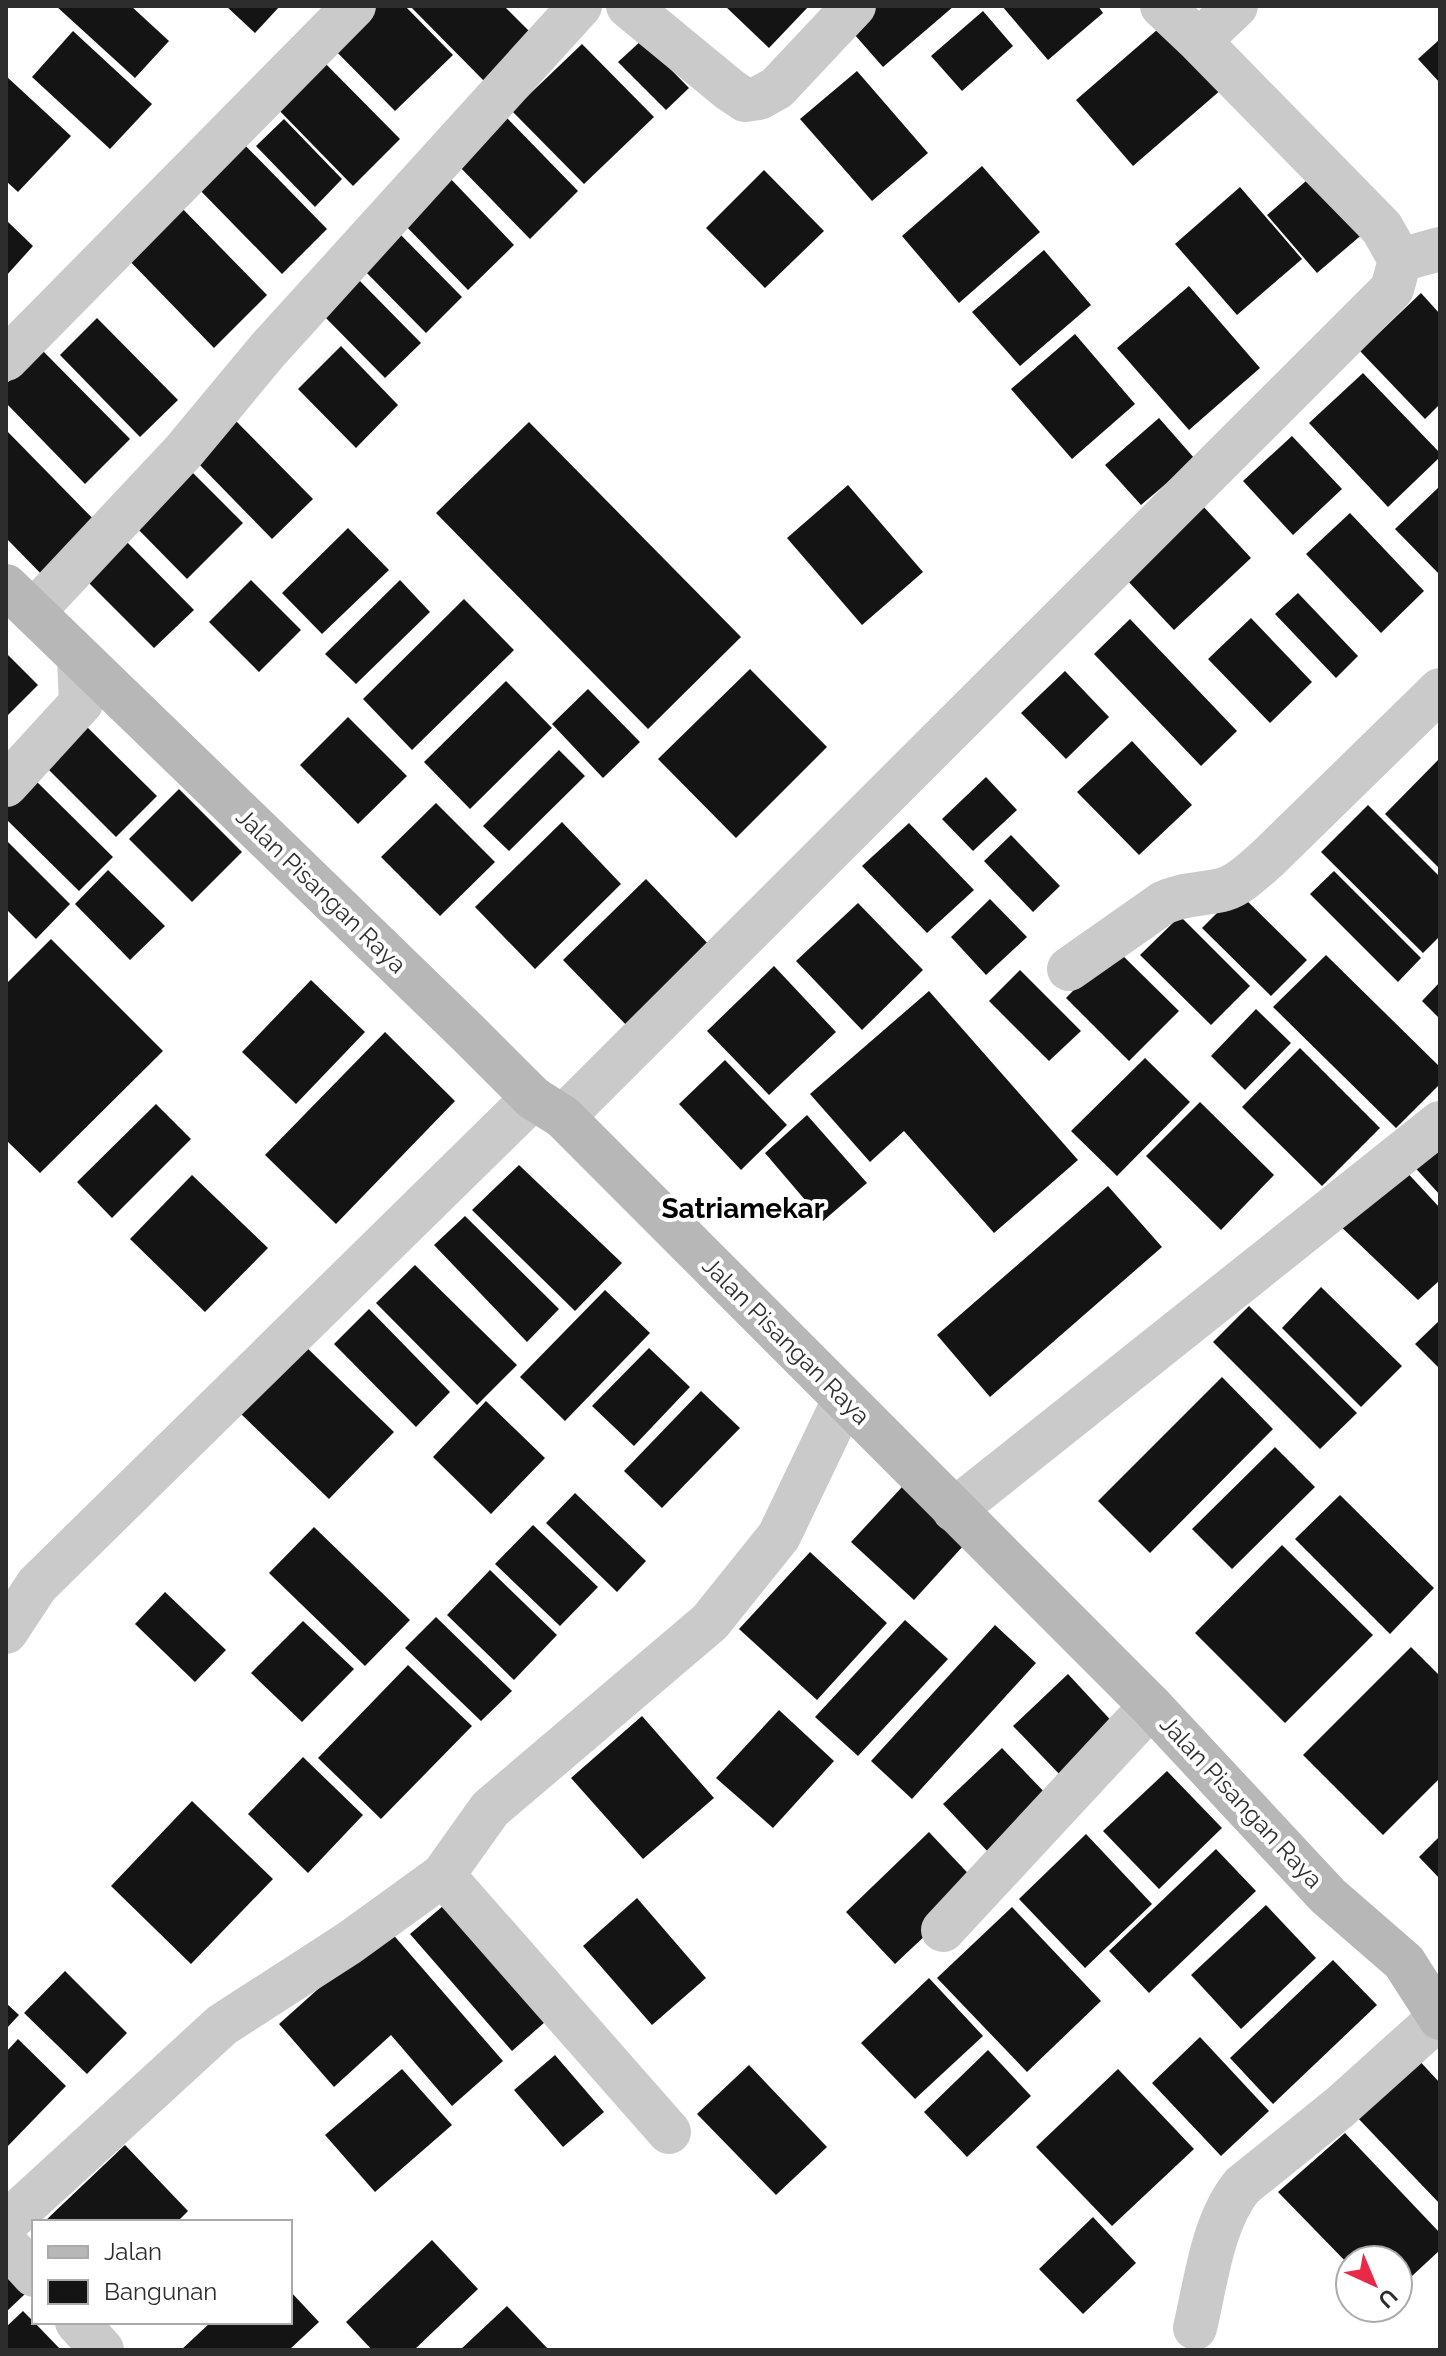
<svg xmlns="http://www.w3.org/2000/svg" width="1446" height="2356" font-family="Raleway,sans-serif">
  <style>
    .building { fill: #141414 }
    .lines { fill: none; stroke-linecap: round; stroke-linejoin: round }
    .street { stroke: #cacaca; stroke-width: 44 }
    .secondary { stroke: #b7b7b7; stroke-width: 44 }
    .labels { text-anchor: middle; stroke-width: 8; stroke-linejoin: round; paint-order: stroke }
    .street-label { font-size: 24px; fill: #2d2d2d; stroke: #fff }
    .quarter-label { font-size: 28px; font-weight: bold; fill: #000; stroke: #fff }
  </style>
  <rect width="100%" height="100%" fill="#fff"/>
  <path class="building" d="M56,6h75l38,35 -34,37z
    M226,6h54l-25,27z
    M359,6h46l48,49 -58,56 -70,-71z
    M410,6h94l29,29 -48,47z
    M725,6h84l-40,42z
    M870,6h84l-71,61 -36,-41z
    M1002,6h96l5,7 -55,47z
    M983,11l30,35 -51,45 -31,-35z
    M1165,23l57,66 -89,77 -57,-66z
    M73,31l79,73 -42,45 -78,-72z
    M1440,39v44l-22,-24z
    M642,40l47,48 -23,22 -48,-48z
    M582,44l72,73 -70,67 -72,-73z
    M318,56l82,83 -47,47 -82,-84z
    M857,71l71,82 -56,48 -72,-82z
    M6,76l65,60 -53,56 -12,-11z
    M506,117l72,74 -48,48 -73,-75z
    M284,119l58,60 -27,28 -59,-61z
    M239,139l88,90 -45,45 -88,-90z
    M982,166l58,66 -81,71 -57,-67z
    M764,170l60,61 -59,57 -59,-60z
    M1314,174l51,58 -48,41 -50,-58z
    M447,175l67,70 -46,45 -67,-69z
    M1240,187l62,72 -65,56 -62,-71z
    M175,201l92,94 -53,53 -92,-95z
    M6,220l27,26 -27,30z
    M395,229l67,68 -36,36 -68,-69z
    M1044,250l47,55 -71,61 -48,-54z
    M358,279l63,64 -36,35 -63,-64z
    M1189,286l71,82 -71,62 -72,-82z
    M1421,293l19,21v90l-15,15 -65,-68z
    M97,318l81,82 -38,37 -80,-82z
    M1075,334l60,70 -63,55 -61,-70z
    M341,346l57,59 -42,43 -58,-59z
    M42,350l88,89 -45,45 -79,-81v-19z
    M1363,373l77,80v4l-52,50 -79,-84z
    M1159,418l36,41 -54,46 -36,-40z
    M234,419l79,80 -41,40 -78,-80z
    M529,422l212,215 -93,92 -212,-216z
    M6,430l96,98 -53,54 -43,-44z
    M1292,436l50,53 -49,46 -50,-54z
    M187,467l56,56 -56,56 -56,-57z
    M848,485l75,87 -61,53 -75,-87z
    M1440,486v89l-45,-46z
    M1202,505l49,53 -77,72 -49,-52z
    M1350,513l74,78 -43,42 -75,-79z
    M348,528l41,42 -67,64 -40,-41z
    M121,536l73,74 -40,38 -73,-73z
    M251,580l50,50 -42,42 -50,-50z
    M400,580l30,32 -74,72 -31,-30z
    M1298,593l60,63 -22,22 -61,-64z
    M464,599l50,51 -102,100 -49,-51z
    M1251,618l61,64 -42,41 -62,-64z
    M1130,619l107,112 -36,35 -107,-112z
    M6,653l32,32 -32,32z
    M750,669l77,78 -91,91 -78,-79z
    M1065,671l44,46 -43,42 -45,-46z
    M506,681l46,47 -82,81 -46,-47z
    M588,689l52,53 -37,36 -51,-54z
    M348,717l59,59 -49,48 -58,-59z
    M86,726l71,70 -41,41 -70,-70z
    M1132,741l60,64 -53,50 -62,-63z
    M559,750l26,26 -76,75 -26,-25z
    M1440,758v111l-55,-55z
    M32,777l81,80 -34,34 -73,-72v-16z
    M986,777l31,33 -44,41 -31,-32z
    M179,789l63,63 -50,50 -63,-63z
    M436,803l59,59 -55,54 -59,-59z
    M1368,805l72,72v59l-17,17 -102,-101z
    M562,822l59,62 -86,85 -60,-62z
    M909,823l65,67 -47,43 -65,-67z
    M1011,835l49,51 -27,26 -49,-51z
    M6,840l64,64 -34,35 -30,-30z
    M108,870l57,56 -35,34 -55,-56z
    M1334,871l87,87 -23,24 -88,-88z
    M646,879l70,73 -82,81 -71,-73z
    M1238,892l69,68 -36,36 -69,-68z
    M990,899l37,38 -41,38 -35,-38z
    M858,903l65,67 -61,60 -66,-69z
    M1180,916l70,70 -39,39 -71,-70z
    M51,939l112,112 -123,122 -34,-33v-156z
    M1115,948l64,63 -50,50 -63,-63z
    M1326,955l114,112v17l-44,44 -123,-121z
    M774,966l62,66 -67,63 -62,-64z
    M1020,970l61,61 -32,30 -60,-60z
    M311,980l54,52 -69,72 -54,-52z
    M1440,982v37l-18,-18z
    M929,991l149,169 -84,73 -90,-102 -34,31 -60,-68z
    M1256,1009l35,34 -46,47 -34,-34z
    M385,1032l70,69 -119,123 -71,-69z
    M1300,1048l80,80 -58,58 -80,-79z
    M1145,1058l45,44 -73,74 -46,-45z
    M725,1060l62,65 -46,45 -62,-66z
    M1200,1102l74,73 -53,55 -75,-74z
    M156,1104l35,35 -79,79 -35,-36z
    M807,1115l60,68 -44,38 -58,-68z
    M1440,1136v59l-30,-33z
    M519,1165l103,98 -47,48 -103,-101z
    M1402,1167l38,41v72l-22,20 -82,-78z
    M192,1175l76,73 -63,64 -75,-73z
    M1108,1186l54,61 -172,150 -53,-62z
    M465,1216l94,93 -32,33 -93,-97z
    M415,1265l102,100 -40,40 -101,-102z
    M1321,1287l81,79 -41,41 -79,-79z
    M605,1290l45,43 -85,88 -45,-44z
    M1249,1306l108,107 -37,36 -107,-107z
    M369,1309l81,83 -34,35 -82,-83z
    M1440,1320v49l-25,-25z
    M303,1344l91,88 -65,67 -91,-88z
    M649,1348l41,39 -56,59 -42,-40z
    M1222,1377l51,52 -123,124 -52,-52z
    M701,1391l39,37 -78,80 -38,-37z
    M486,1401l59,57 -54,56 -58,-57z
    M1275,1447l40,40 -83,82 -40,-40z
    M902,1487l62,58 -50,55 -63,-58z
    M575,1493l71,68 -29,31 -71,-69z
    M1340,1495l94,93 -44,46 -95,-95z
    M533,1525l65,62 -38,39 -65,-62z
    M314,1527l96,93 -45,46 -96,-93z
    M1282,1545l91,90 -88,88 -90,-90z
    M810,1552l77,71 -70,77 -78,-71z
    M490,1570l67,65 -43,45 -67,-65z
    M165,1592l61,58 -31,32 -60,-58z
    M436,1617l76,74 -31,30 -76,-73z
    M905,1620l43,39 -90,97 -43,-39z
    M303,1621l51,48 -52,53 -51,-49z
    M995,1625l41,38 -124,136 -41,-38z
    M1411,1647l29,29v102l-57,57 -80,-80z
    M408,1665l64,61 -91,93 -63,-61z
    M1068,1674l50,54 -54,51 -51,-53z
    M779,1710l55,51 -61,67 -57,-50z
    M642,1716l72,82 -71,61 -72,-81z
    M1002,1748l48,50 -60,56 -47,-50z
    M303,1757l60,58 -55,58 -60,-59z
    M1167,1771l55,57 -63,61 -56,-58z
    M192,1801l81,78 -82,85 -80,-78z
    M929,1832l50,53 -84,79 -49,-52z
    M1086,1834l66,70 -67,64 -66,-69z
    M1440,1836v43l-21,-22z
    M1216,1849l40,42 -107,102 -40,-42z
    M637,1898l69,80 -54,47 -69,-79z
    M1266,1905l50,53 -75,71 -50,-54z
    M443,1906l102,116 -33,29 -102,-117z
    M1012,1907l89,94 -74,71 -90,-94z
    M390,1931l113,130 -51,45 -61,-71 -57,52 -55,-63 57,-51z
    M1333,1960l44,45 -104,99 -43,-46z
    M65,1971l62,62 -40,41 -63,-61z
    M929,1978l54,58 -68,63 -54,-56z
    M6,2003l13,12 -13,14z
    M1200,2037l69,74 -48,45 -69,-73z
    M18,2039l48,47 -60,62v-96z
    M988,2050l43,46 -64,61 -43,-45z
    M555,2055l49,57 -41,35 -49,-57z
    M1415,2056l25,27v121l-86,-90z
    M749,2065l78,82 -51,48 -79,-81z
    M402,2069l50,56 -77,67 -50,-57z
    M1118,2069l76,80 -82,77 -76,-79z
    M1345,2133l95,100v17l-42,39v-29h-48v6l-72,-74z
    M125,2145l63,66 -11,11h-133z
    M1093,2217l43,46 -53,51 -44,-45z
    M432,2240l46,49 -64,61h-42l-26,-28z
    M6,2274l19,20 -19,18z
    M290,2291l29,31 -30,28h-108l30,-28h79z
    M507,2306l42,44h-89z
    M23,2311l11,11 27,28h-55v-23z"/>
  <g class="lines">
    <path class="street" d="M628,6l102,84 15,10 14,-2 18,-10 77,-82
      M1199,41l37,-35
      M1400,260l40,-11
      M6,359l348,-353
      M33,612l150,-160 84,-101 313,-345
      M6,785l75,-82 -2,-45
      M1069,969l94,-66c20,-10 41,-8 62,-14 16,-5 30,-20 42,-30l173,-169
      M563,1117l829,-828 8,-29 -18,-32 -183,-187 -37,-35
      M954,1510l486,-387
      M6,1632l31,-47 496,-487
      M443,1875l226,257
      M943,1930l208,-224
      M6,2223l216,-198 127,-82 94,-68 47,-66 220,-187 69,-86 65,-136
      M6,2244l28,31
      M77,2322l25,28
      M1195,2328c11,-46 17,-105 47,-142l98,-79 100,-90"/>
    <path class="secondary" d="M6,586l463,448 64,64 30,19 588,589 177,190 76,66 36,56"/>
  </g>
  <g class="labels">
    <g class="street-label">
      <text transform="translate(321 891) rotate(44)" y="8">Jalan Pisangan Raya</text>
      <text transform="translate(786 1341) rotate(45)" y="8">Jalan Pisangan Raya</text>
      <text transform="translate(1241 1802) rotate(47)" y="8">Jalan Pisangan Raya</text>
    </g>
    <g class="quarter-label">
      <text x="743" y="1218">Satriamekar</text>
    </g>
  </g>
  <rect width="1446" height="2356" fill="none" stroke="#2d2d2d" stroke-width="16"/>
  <rect x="32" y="2220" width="260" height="104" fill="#ffffff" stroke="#ababab" stroke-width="2"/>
  <rect x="48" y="2246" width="40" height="12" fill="#b7b7b7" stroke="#ababab" stroke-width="2"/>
  <text x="104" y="2260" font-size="24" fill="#2d2d2d">Jalan</text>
  <rect x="48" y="2280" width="40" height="24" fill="#141414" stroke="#ababab" stroke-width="2"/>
  <text x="104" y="2300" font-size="24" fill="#2d2d2d">Bangunan</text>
  <g transform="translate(1374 2284) rotate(136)"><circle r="38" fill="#ffffff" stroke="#ababab" stroke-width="2"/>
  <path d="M0-6L14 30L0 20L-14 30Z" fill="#ea2947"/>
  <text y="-12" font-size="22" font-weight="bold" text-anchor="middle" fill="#2d2d2d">U</text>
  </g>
</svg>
